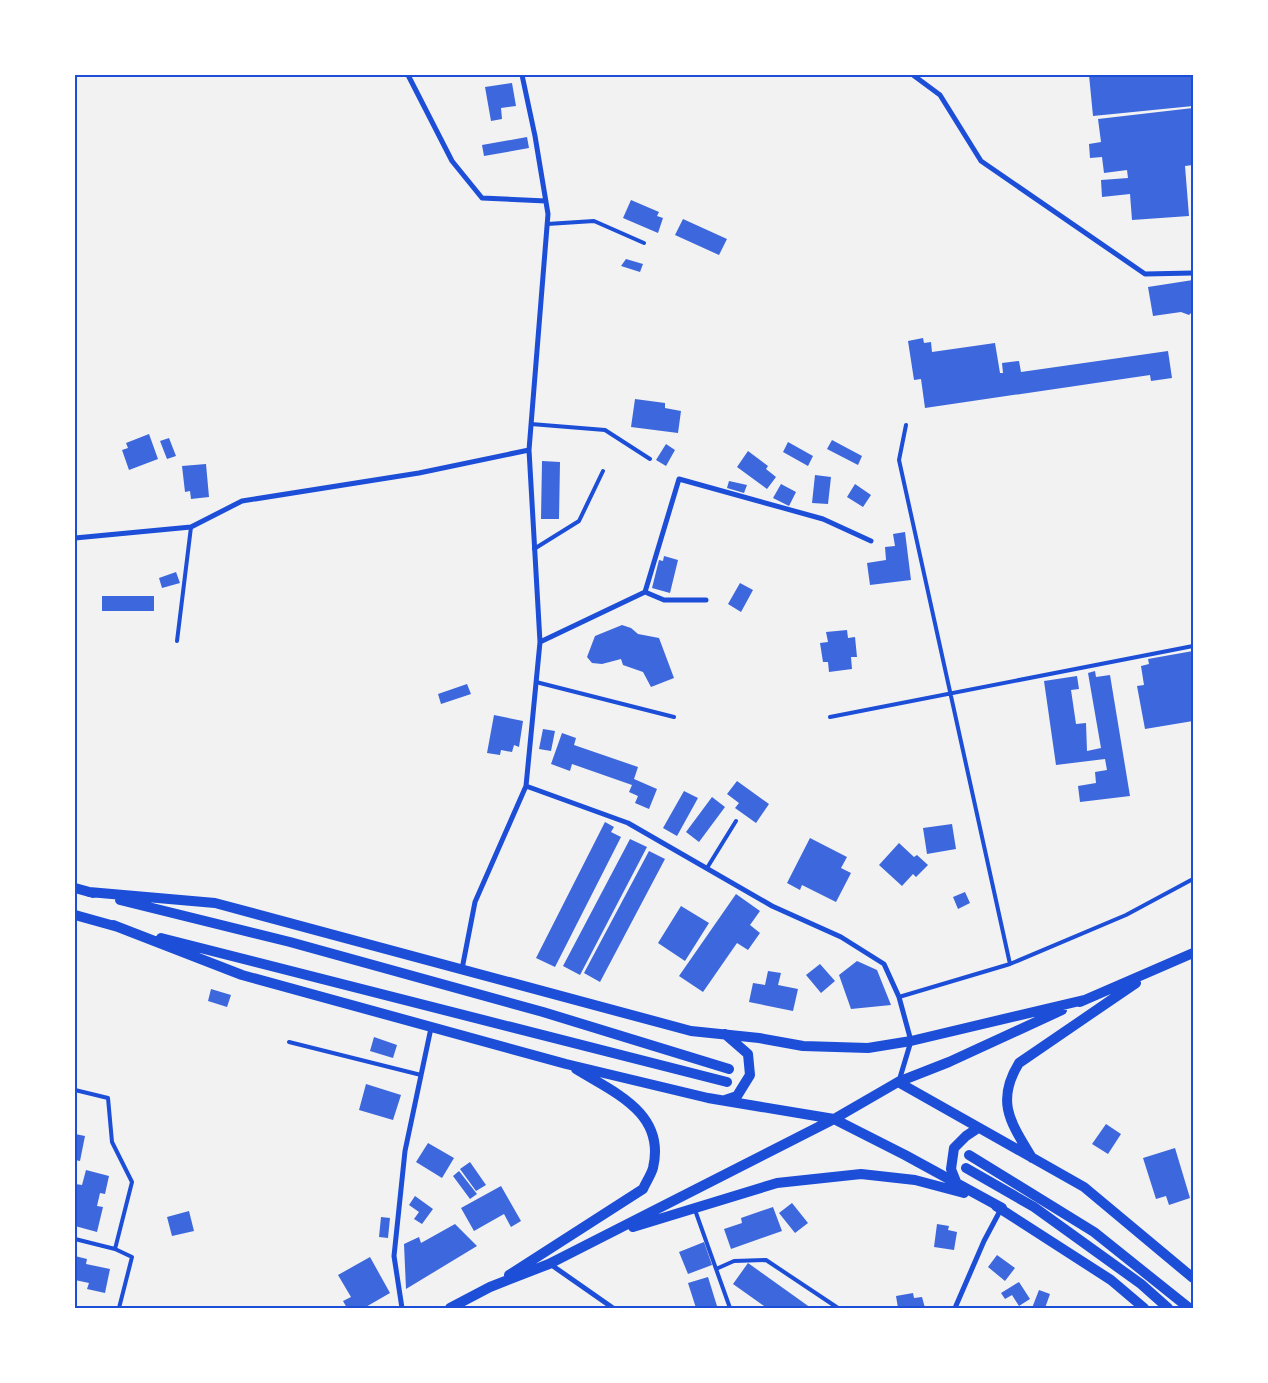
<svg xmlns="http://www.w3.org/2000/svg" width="1268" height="1383" font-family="Overpass,sans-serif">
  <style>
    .building { fill: #3d67dc }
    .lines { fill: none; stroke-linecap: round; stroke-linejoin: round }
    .service { stroke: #1d4ed8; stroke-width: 4 }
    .minor { stroke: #1d4ed8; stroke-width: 5 }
    .secondary { stroke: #1d4ed8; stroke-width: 10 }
    .neatline { fill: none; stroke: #1d4ed8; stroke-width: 2 }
  </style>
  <rect width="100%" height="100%" fill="#f2f2f2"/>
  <path class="building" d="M1089,75h104v31l-100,10z
    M512,83l4,23 -15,2 1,11 -11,2 -6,-34z
    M1193,108v57l-8,1 4,50 -57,4 -2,-26 -28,3 -1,-17 27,-2 -1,-8 -23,3 -2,-16 -12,1 -1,-14 12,-2 -3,-23z
    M527,137l2,11 -45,8 -2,-11z
    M631,200l28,12 -2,4 6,2 -5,15 -35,-15z
    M683,219l44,20 -8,16 -44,-20z
    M626,259l17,5 -3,8 -19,-6z
    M1193,280v31l-4,4 -8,-3 -28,4 -5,-29z
    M923,338l1,5 7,-1 1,10 63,-9 5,30h3l-1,-10 17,-2 2,11 147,-21 4,27 -21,3 -1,-6 -225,33 -4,-29 -7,1 -6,-39z
    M635,399l30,4v5l16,3 -3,22 -47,-6z
    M149,434l9,25 -29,11 -7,-20 6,-2 -2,-5z
    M169,438l7,18 -9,3 -7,-18z
    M832,440l30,16 -4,9 -31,-16z
    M788,442l25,14 -5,10 -25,-14z
    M666,444l9,6 -9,16 -10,-6z
    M748,451l20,15 -2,3 10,8 -9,12 -30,-22z
    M542,461l18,1 -1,57h-18z
    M206,464l3,33 -18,2 -1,-8 -5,1 -3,-26z
    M815,475l16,2 -3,27 -16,-1z
    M729,481l18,4 -3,8 -17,-5z
    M781,484l15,8 -7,14 -16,-8z
    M855,484l16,11 -8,12 -16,-10z
    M905,532l6,48 -41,5 -3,-22 19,-3 -1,-13 10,-1 -2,-12z
    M664,556l14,4 -8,33 -18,-5 7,-28 4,1z
    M176,572l4,11 -18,5 -3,-10z
    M740,583l13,7 -12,22 -13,-8z
    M102,596h52v15h-52z
    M622,625l9,3 7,6 21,4 15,40 -23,9 -8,-15 -20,-7 -2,-6 -19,5 -10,-1 -5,-6 8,-21z
    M847,630l1,8 7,-1 2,20h-6l1,12 -23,3 -1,-10h-5l-3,-19 8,-1 -2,-10z
    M1193,651v70l-48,8 -8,-43 7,-1 -3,-19 8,-2 -1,-5z
    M1095,671l1,6 14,-2 20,121 -50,6 -2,-16 18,-3 -1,-11 12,-2 -2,-11 -49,6 -12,-84 33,-5 2,13 -8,1 5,34 10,-1 1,28 14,-3 -13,-75z
    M467,684l4,10 -30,10 -3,-10z
    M494,715l29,6 -4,26 -5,-2 -2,7 -11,-2 -1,5 -13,-2z
    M543,729l12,2 -4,20 -12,-2z
    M562,733l14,5 -2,7 64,22 -4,12 23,10 -8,20 -14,-6 3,-7 -9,-4 3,-7 -60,-21 -2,7 -19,-7z
    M737,781l32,23 -13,19 -21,-15 4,-5 -12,-9z
    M684,791l14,7 -21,38 -14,-8z
    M712,797l13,10 -26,35 -13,-10z
    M605,822l9,5 -3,5 10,5 -66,130 -19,-9z
    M952,824l4,25 -29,5 -4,-26z
    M810,838l37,19 -6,11 10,5 -15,29 -34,-17 -2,5 -13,-7z
    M630,839l17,8 -67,128 -17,-9z
    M899,843l15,14 3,-2 11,10 -12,12 -3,-3 -11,12 -23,-21z
    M649,851l16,8 -65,123 -16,-9z
    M965,892l5,11 -12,6 -5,-12z
    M736,894l24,17 -10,14 10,8 -12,17 -11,-7 -34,49 -24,-16z
    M681,906l28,17 -24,38 -27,-18z
    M857,961l20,9 14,35 -40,4 -12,-34z
    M820,964l15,17 -14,12 -15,-18z
    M768,971l13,2 -3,12 20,4 -5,22 -44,-9 4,-19 12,2z
    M211,989l20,6 -4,12 -19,-6z
    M374,1037l23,8 -4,13 -23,-7z
    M366,1084l35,11 -8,25 -34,-10z
    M1106,1124l15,10 -13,20 -16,-10z
    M75,1134l10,2 -5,25 -5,-1z
    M428,1143l26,15 -12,20 -26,-16z
    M1175,1148l15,50 -21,7 -3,-9 -10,3 -13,-41z
    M470,1162l16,23 -10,6 -16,-22z
    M86,1170l23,6 -4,18 -5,-1 -3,13 6,1 -6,25 -22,-6v-42l7,1z
    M459,1171l18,23 -7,5 -17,-23z
    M501,1186l20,35 -10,6 -7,-13 -30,17 -13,-23z
    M415,1196l18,13 -11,15 -8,-5 5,-7 -10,-7z
    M792,1203l16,20 -13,10 -16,-20z
    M773,1207l9,24 -51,18 -7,-20 18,-6 -1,-5z
    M189,1211l5,20 -22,5 -5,-19z
    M381,1217l9,1 -2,20 -9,-1z
    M455,1224l22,22 -71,43 -2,-45 15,-7 2,6z
    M937,1224l12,2 -1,4 9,2 -3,18 -20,-3z
    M704,1242l8,23 -24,9 -9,-22z
    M997,1255l18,13 -10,13 -17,-14z
    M75,1256l12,3 -1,5 24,5 -5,24 -18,-4 2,-6 -14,-3z
    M370,1257l20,36 -26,15h-17l-4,-7 8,-4 -13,-22z
    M748,1263l63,45h-44l-34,-24z
    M708,1277l9,29 -9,2h-12l-8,-25z
    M1019,1282l11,17 -11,7 -7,-11 -7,4 -4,-6z
    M1039,1290l11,4 -5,14h-13z
    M913,1293l1,5 8,-1 3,11h-27l-2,-12z"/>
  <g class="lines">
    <path class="service" d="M547,224l47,-3 50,22
      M531,424l74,6 45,29
      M534,549l45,-28 24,-50
      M177,641l14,-114
      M536,682l138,35
      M830,717l363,-71
      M707,868l29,-47
      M1010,964l116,-49 67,-36
      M899,997l111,-33 -111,-504 7,-35
      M289,1042l132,33
      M75,1090l33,8 4,44 20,40 -17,67 17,8 -13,51
      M695,1210l35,98
      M75,1239l40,10
      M716,1269l18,-8 32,-1 72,48"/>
    <path class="minor" d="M408,75l44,86 30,37 64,3
      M913,75l27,20 41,66 164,113 48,-1
      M75,538l116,-11 51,-26 177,-28 110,-23
      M645,592l19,8h42
      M540,642l105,-50 34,-113 144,40 48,22
      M526,786l102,37 144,83 69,31 43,27 15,33 12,44 -12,40
      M462,969l13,-67 51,-116 14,-144 -11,-192 19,-236 -13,-78 -13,-61
      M550,1264l63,44
      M402,1308l-8,-52 11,-105 26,-123 3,-1
      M955,1308l29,-67 17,-32"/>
    <path class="secondary" d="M75,888l18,5
      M89,892l126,11 476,128 68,7 44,8 65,2 43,-7 173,-41
      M120,900l170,42 253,70 186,57
      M75,915l43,12
      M113,925l129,50 324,89 142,34 126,21 71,36 97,53
      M161,938l566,144
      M1080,1002l113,-49
      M725,1034l23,20 2,21 -13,21 -12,4
      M898,1082l186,105 109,91
      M969,1155l125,77 95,76
      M1032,1158c-21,-35 -37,-56 -13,-95l117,-80
      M966,1168l68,39 107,77 27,24
      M957,1184l-6,-15 3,-21 12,-12 12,-8
      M996,1206l115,74 33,28
      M633,1227l144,-44 84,-9 54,6 49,13
      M509,1275l134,-86c3,-7 8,-14 10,-21 13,-55 -38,-75 -77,-99
      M450,1308l40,-21 59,-23 285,-145 64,-37 51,-20 113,-52"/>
  </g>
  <rect width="1268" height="1383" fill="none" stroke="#ffffff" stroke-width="152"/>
  <rect x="76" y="76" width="1116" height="1231" class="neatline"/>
</svg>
